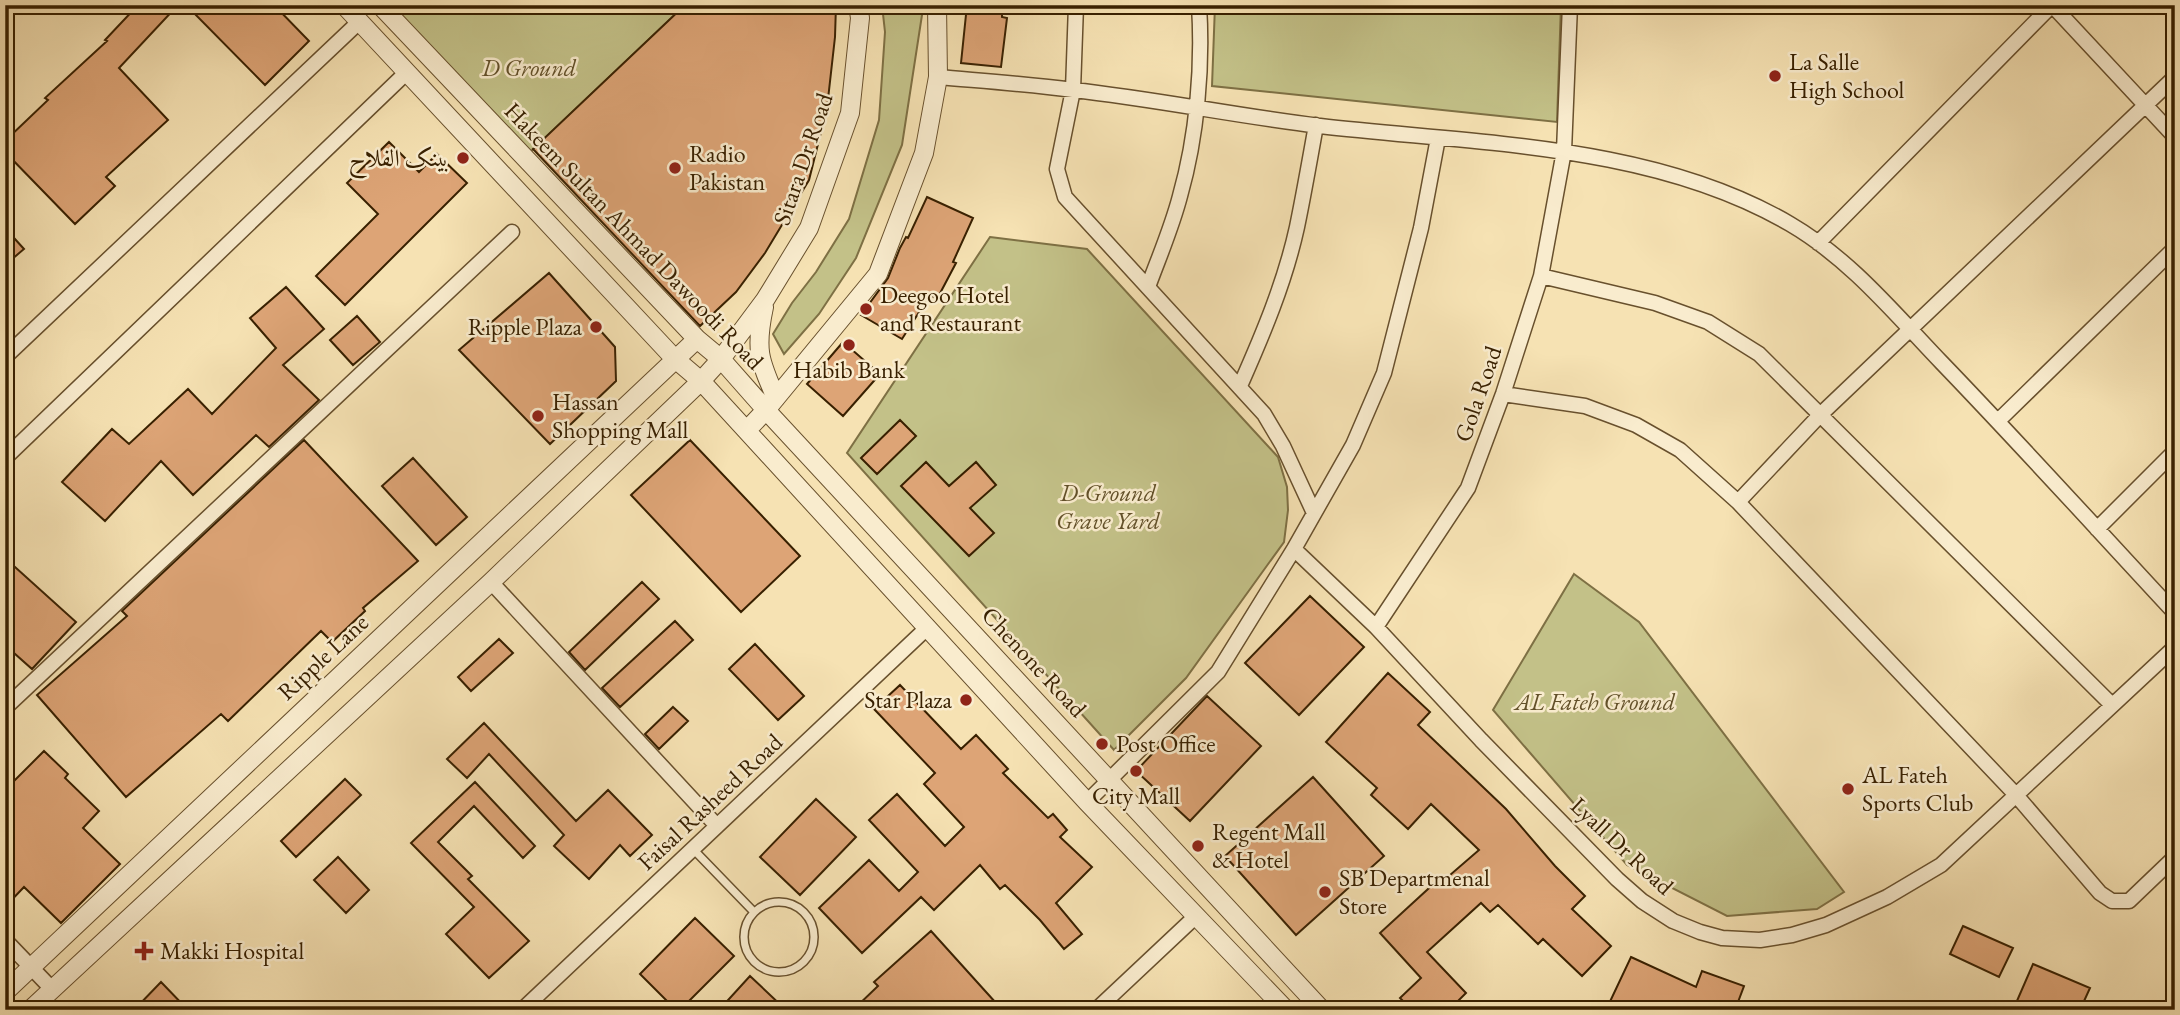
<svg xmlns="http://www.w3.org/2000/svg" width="2180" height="1015" font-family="'EB Garamond',Amiri,serif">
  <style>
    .green { fill: #c3c188; stroke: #7e7044; stroke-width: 2 }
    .building { fill: #dda476; stroke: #382000; stroke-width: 2 }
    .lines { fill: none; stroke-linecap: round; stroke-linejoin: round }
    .service-casing { stroke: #68502d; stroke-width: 10 }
    .minor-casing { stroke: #68502d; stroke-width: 17 }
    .tertiary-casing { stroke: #68502d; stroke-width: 20 }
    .service { stroke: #f9ecce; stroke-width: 7 }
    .minor { stroke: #f9ecce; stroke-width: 14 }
    .tertiary { stroke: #f9ecce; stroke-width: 18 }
    .poi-dot { fill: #8f2418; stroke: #f9ecce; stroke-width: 2.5 }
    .labels { text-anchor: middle; stroke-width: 5; stroke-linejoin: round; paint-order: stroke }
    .poi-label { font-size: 24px; fill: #382000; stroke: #f9ecce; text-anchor: start }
    .park-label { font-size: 24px; font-style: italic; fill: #625029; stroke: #f9ecce }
    .street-label { font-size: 24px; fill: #382000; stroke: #f9ecce }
  </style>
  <rect width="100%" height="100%" fill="#f6e2b3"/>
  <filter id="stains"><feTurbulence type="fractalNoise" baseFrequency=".00286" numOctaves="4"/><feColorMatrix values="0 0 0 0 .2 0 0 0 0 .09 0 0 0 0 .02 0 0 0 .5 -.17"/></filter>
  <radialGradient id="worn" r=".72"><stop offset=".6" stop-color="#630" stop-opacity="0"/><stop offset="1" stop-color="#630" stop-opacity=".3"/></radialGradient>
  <path class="green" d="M385,5h300l-159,151z
    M882,5h38l2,10 -20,130 -46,113 -37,56 -35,40 -11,-20 19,-31 24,-31 33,-53 30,-99 6,-88z
    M1215,5h346l-4,117 -345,-36z
    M990,237l97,12 191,208 9,30 1,23 -4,32 -98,136 -72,72 -267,-297z
    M1574,574l65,48 205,270 -27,17 -90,7 -100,-51 -134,-155z"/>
  <path class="building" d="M138,5h40l-59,63 49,52 -62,57 9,9 -40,38 -70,-72v-11l43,-41 -3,-2 62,-57 -2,-1z
    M186,5h88l35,36 -44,44z
    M685,5h151l-1,32 -8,71 -18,72 -44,73 -29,39 -36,34 -167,-177z
    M967,5h35v12l5,1 -6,49 -40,-4z
    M389,142l30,30 18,-18 30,29 -122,122 -29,-29 62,-62 -31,-31z
    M927,197l46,21 -20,44 3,1 -19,36 -7,-4 -28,44 -41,-24 27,-37 12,-30 6,-11 2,1z
    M5,228l19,21 -19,16z
    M549,273l66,74 1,34 -66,63 -91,-94z
    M286,287l38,42 -41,36 36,35 -50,47 -13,-12 -63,60 -32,-34 -56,60 -43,-39 50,-53 17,15 59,-55 24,25 64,-66 -26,-30z
    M357,316l23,26 -27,23 -23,-25z
    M843,342l37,32 -37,42 -36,-32z
    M900,420l16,16 -39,38 -16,-16z
    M304,440l114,121 -55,47 2,3 -33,31 -11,-11 -93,90 -7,-7 -95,83 -89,-102 90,-79 -5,-5z
    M690,440l110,116 -59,56 -110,-117z
    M413,458l54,59 -31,28 -54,-59z
    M926,462l23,24 27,-24 20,23 -26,23 24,25 -25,23 -68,-70z
    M5,558l71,64 -44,47 -27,-24z
    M642,582l17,17 -74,71 -16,-18z
    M1310,596l54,51 -65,68 -54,-52z
    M675,621l18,19 -73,67 -18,-19z
    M499,639l14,14 -42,38 -13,-14z
    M755,644l49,52 -26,24 -49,-51z
    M1388,673l42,39 -12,13 88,84 49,57 30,30 -13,13 39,37 -29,30 -39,-37 -5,5 -40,-39 -8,7 -9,-9 -54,49 39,41 -17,17h-37l-12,-12 21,-20 -41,-45 59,-54 3,3 37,-32 -48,-46 -23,25 -37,-34 6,-7 -51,-46z
    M900,685l61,64 15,-14 32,34 -5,4 45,45 5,-4 14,16 -7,7 32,30 -36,36 26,31 -18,15 -24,-29 -35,-35 -5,4 -20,-24 -46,45 -13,-13 -59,56 -43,-45 50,-48 30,31 19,-19 -49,-52 28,-26 48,52 19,-19 -40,-43 11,-11 -61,-64z
    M1207,696l54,50 -71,75 -54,-50z
    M673,707l15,14 -29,28 -14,-15z
    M484,723l92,98 32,-31 44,45 -22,21 -10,-11 -31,34 -35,-33 10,-11 -75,-81 -22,24 -20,-19z
    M44,751l24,23 -3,4 34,33 -16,17 37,36 -59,59 -37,-36 -19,20v-117z
    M1313,777l71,79 -88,79 -71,-79z
    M345,779l16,16 -65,62 -15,-16z
    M475,782l60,64 -12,12 -49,-52 -36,36 34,34 -4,3 61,62 -40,37 -43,-44 28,-27 -63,-64z
    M816,799l40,38 -56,58 -40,-38z
    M338,857l31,33 -23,23 -32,-33z
    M695,918l39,38 -54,54h-4l-36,-36z
    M1963,926l50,22 -14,29 -49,-23z
    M931,931l65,72 -8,7h-135l25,-24 -4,-4z
    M1631,957l65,30 6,-16 42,15 -9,24h-129z
    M2033,964l57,24 -10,22h-67z
    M750,976l36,34h-67z
    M161,982l27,28h-54z"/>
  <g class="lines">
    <g class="service-casing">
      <path id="service" d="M693,849l61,63
        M744 937a35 35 0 1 1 70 0a35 35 0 1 1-70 0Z"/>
    </g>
    <g class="minor-casing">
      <path id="minor" d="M1076,5l-3,85 -16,79 8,28 199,217 19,32 31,67
        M2052,5l123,132
        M938,77c45,4 90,7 135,13 82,9 164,26 247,36 154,18 332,17 470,98 60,35 104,89 152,139 79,82 155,166 233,250
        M1818,243l234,-238
        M1541,276l114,27 53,19 51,32 353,351
        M1148,287c11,-30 24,-60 32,-91 17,-60 23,-129 19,-191
        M5,357l354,-335
        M1240,386c23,-52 45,-104 57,-159 7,-34 13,-68 19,-102
        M1503,394l82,12 51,19 44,25 58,52 278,293 84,98 12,8h17l46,-44
        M1999,420l176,-172
        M5,458l402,-386
        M1738,502l82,-87 355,-338
        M2097,529l78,-78
        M1294,549l82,78 105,113 136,139 25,22 31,20 27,11 22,6 38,2 32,-5 34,-10 61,-28 54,-32 234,-218
        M491,582l226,244
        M1376,627l92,-139 35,-94 38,-118 23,-125 6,-146
        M5,708l507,-476
        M1087,802l131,-130 76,-123 59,-104 31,-72 37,-145 17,-90
        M5,940l47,49
        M522,1010l406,-383
        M1096,1010l99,-93"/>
    </g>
    <g class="tertiary-casing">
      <path id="tertiary" d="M344,5l330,353 27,23 386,421 199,208
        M380,5l317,334 24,20 45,51 556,600
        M764,307c-9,42 -5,53 12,91
        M747,430l19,-20 112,-136 46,-121 14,-76 -1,-72
        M5,992l692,-653
        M30,1010l461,-428 210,-201 20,-22 44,-59 44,-72 41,-115 10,-95 -2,-13"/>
    </g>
    <use href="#service" class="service"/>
    <use href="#minor" class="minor"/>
    <use href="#tertiary" class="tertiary"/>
  </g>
  <g class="poi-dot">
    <circle cx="1775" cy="76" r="7"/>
    <circle cx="463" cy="158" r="7"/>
    <circle cx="675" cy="168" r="7"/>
    <circle cx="866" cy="309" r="7"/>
    <circle cx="596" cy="327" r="7"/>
    <circle cx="849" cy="345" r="7"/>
    <circle cx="538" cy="416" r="7"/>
    <circle cx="966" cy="700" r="7"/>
    <circle cx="1102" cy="744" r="7"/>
    <circle cx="1136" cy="771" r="7"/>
    <circle cx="1848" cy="789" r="7"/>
    <circle cx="1198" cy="846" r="7"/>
    <circle cx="1325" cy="892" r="7"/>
    <path d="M140.5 940.5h7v7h7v7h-7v7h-7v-7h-7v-7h7z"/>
  </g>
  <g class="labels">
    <g class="poi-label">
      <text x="1789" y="70">La Salle<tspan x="1789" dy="28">High School</tspan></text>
      <text x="689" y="162">Radio<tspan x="689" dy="28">Pakistan</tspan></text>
      <text x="449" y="166" text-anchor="end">بینک الفلاح</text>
      <text x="880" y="303">Deegoo Hotel<tspan x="880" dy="28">and Restaurant</tspan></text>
      <text x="582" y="335" text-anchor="end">Ripple Plaza</text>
      <text x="849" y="378" text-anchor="middle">Habib Bank</text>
      <text x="552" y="410">Hassan<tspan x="552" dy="28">Shopping Mall</tspan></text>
      <text x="952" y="708" text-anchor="end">Star Plaza</text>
      <text x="1116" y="752">Post Office</text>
      <text x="1862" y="783">AL Fateh<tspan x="1862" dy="28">Sports Club</tspan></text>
      <text x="1136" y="804" text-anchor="middle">City Mall</text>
      <text x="1212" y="840">Regent Mall<tspan x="1212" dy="28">&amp; Hotel</tspan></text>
      <text x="1339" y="886">SB Departmenal<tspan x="1339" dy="28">Store</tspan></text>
      <text x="160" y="959">Makki Hospital</text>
    </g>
    <g class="park-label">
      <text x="529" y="76">D Ground</text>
      <text x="1108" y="501">D-Ground<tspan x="1108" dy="28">Grave Yard</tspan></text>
      <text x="1595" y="710">AL Fateh Ground</text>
    </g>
    <g class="street-label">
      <text transform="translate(803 159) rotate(-71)" y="8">Sitara Dr Road</text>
      <text transform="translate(634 236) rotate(46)" y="8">Hakeem Sultan Ahmad Dawoodi Road</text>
      <text transform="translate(1478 394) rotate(-71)" y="8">Gola Road</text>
      <text transform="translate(323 657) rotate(-43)" y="8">Ripple Lane</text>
      <text transform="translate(1034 662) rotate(47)" y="8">Chenone Road</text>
      <text transform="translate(710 802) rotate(-43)" y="8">Faisal Rasheed Road</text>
      <text transform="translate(1622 846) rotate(43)" y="8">Lyall Dr Road</text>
    </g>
  </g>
  <rect width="2180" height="1015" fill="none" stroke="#f6e2b3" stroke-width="28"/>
  <rect x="7" y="7" width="2166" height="1001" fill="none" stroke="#382000" stroke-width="3.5"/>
  <rect x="14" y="14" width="2152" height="987" fill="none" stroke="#382000" stroke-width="2"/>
  <rect width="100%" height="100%" filter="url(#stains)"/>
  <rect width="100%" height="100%" fill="url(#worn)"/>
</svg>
